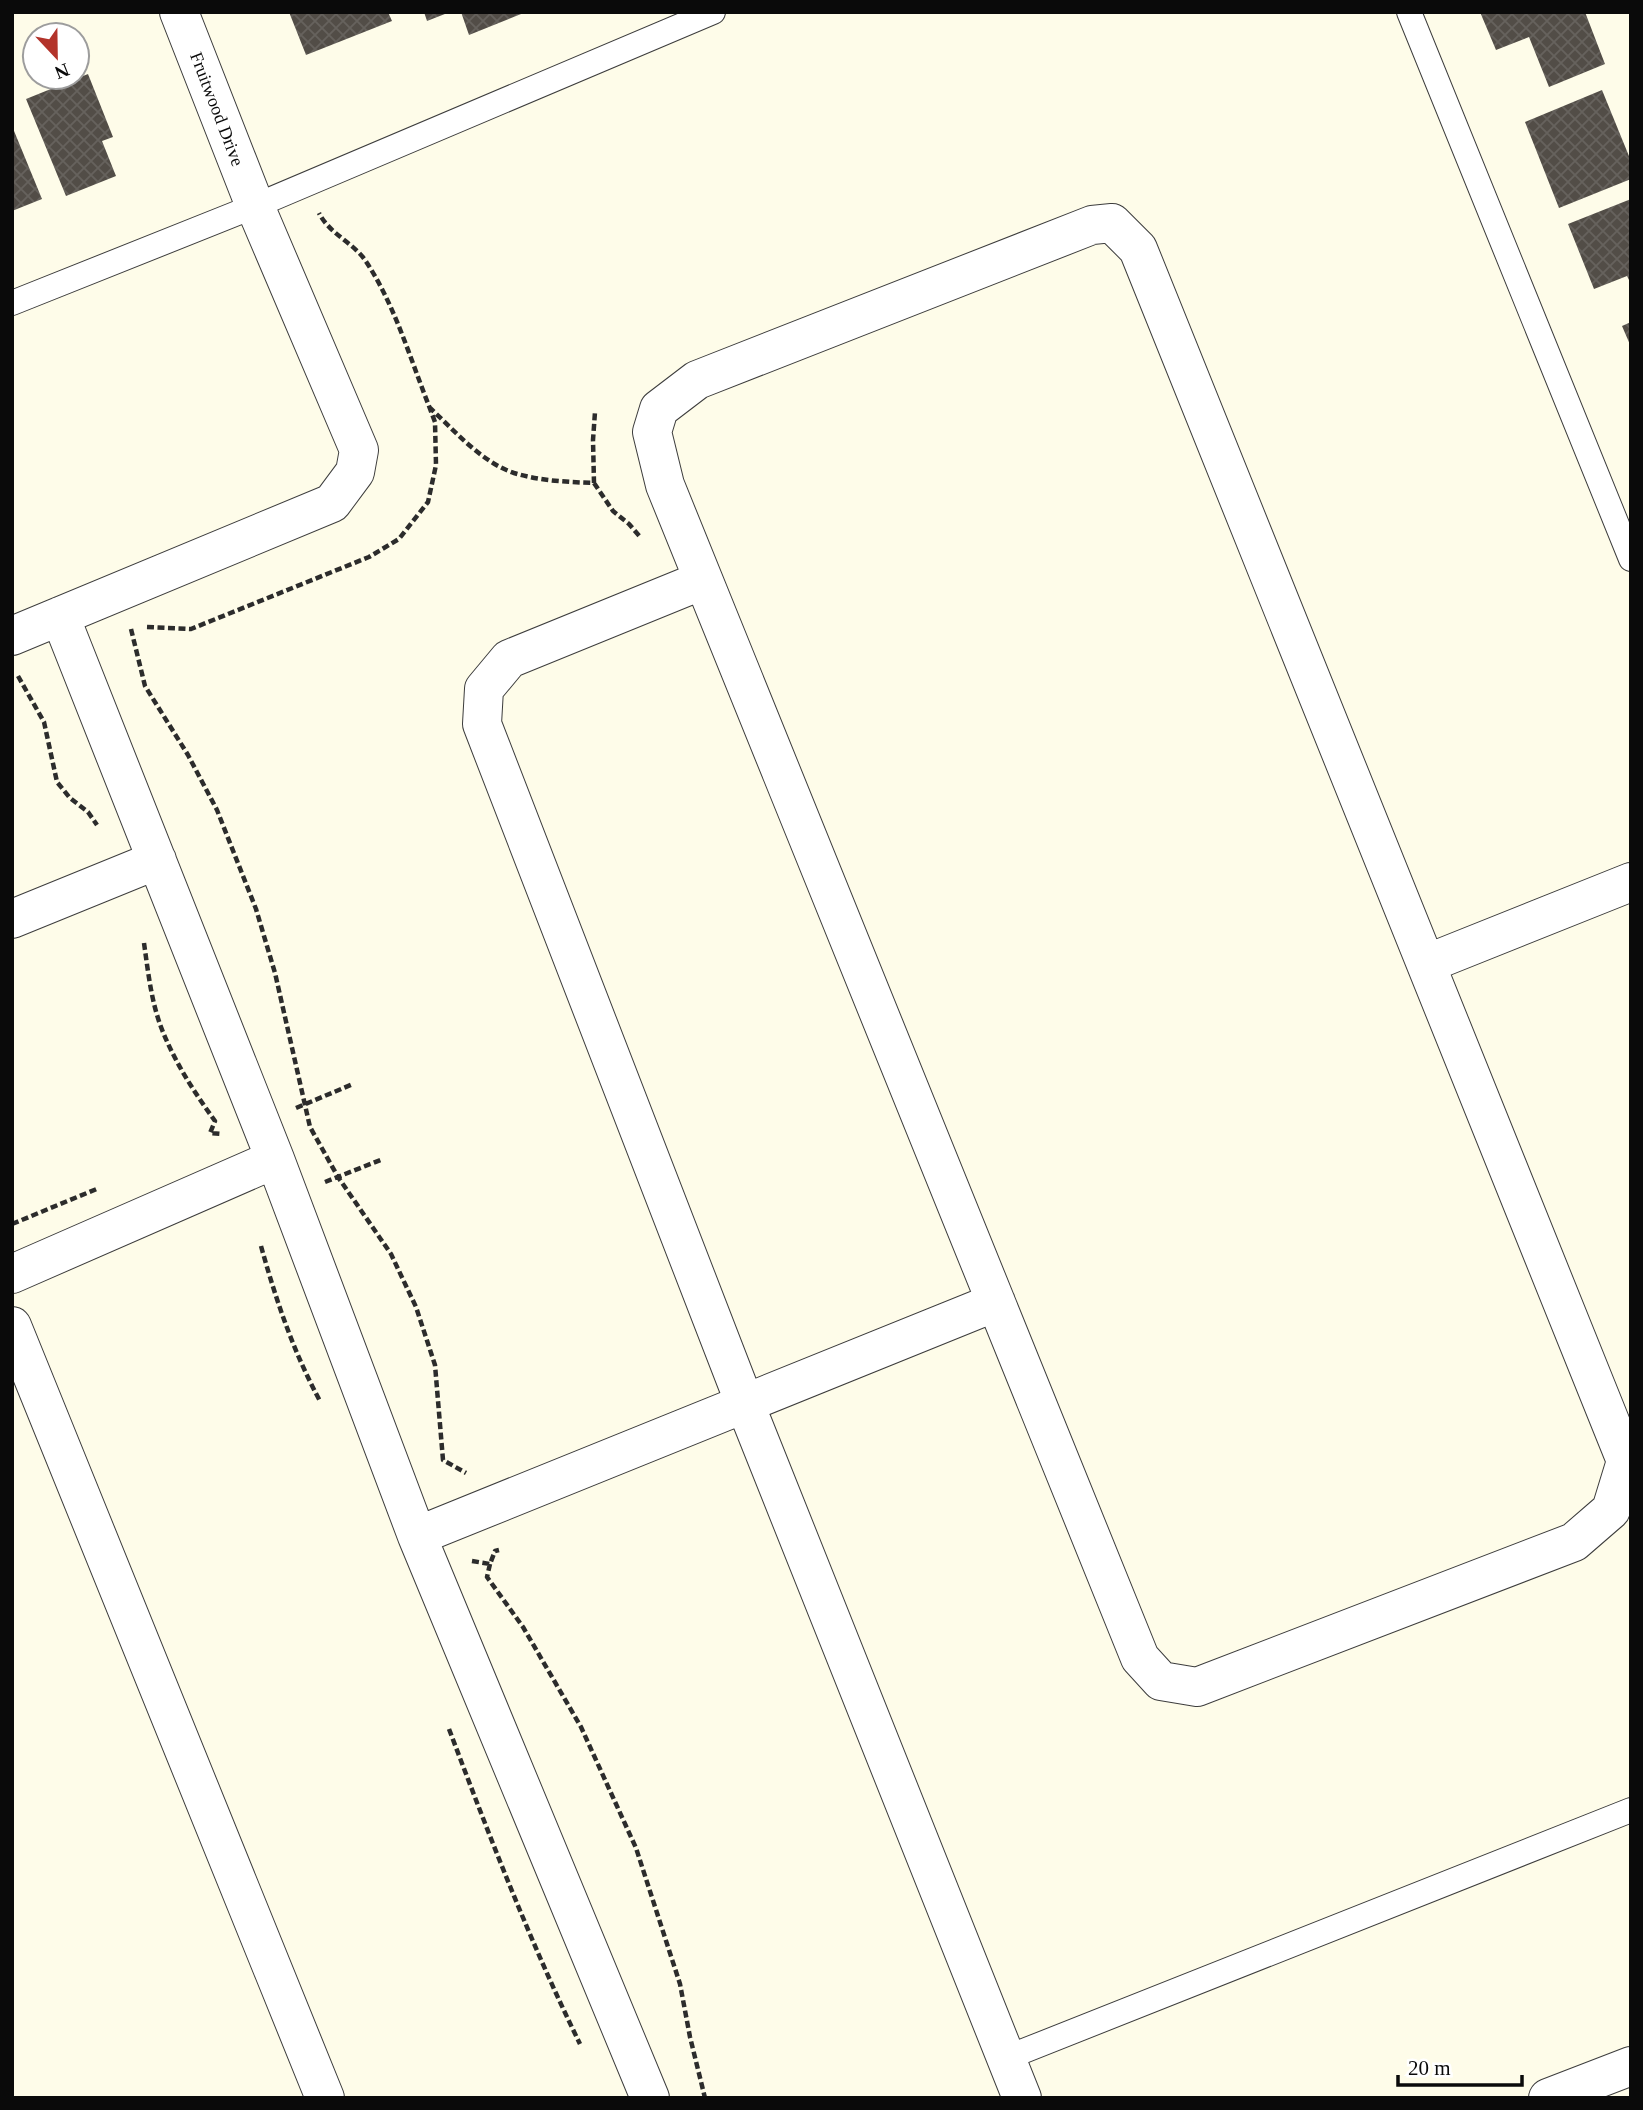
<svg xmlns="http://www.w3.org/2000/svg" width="1643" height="2110" font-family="'Times New Roman',serif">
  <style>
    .building { fill: url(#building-cross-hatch) }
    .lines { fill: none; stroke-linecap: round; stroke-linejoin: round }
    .service-casing { stroke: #3d3d3d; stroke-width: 26 }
    .minor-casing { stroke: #3d3d3d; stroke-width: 40 }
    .path { stroke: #2c2c2c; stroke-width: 4.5; stroke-dasharray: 7 3.5; stroke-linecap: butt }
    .service { stroke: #fff; stroke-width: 24 }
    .minor { stroke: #fff; stroke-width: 38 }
    .labels { text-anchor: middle; stroke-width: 7; stroke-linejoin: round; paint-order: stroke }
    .street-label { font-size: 18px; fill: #0a0a0a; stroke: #fff }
  </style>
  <defs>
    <pattern id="building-cross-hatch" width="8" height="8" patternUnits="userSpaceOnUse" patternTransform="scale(1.75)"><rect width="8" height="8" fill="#524d47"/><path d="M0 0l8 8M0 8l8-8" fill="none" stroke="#66625d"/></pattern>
  </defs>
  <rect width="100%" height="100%" fill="#fefce9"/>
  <path class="building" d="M289,12h99l4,9 -86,34z
    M424,12h26l-23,9z
    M461,12h65l-57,23z
    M1480,12h105l20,52 -56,23 -20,-50 -33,13z
    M88,74l25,63 -11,4 14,35 -50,20 -40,-97z
    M1602,90l29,71v18l-72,29 -34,-86z
    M12,126l30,73 -30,12z
    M1631,199v85l-4,-8 -33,13 -26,-65z
    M1631,322v25l-9,-21z"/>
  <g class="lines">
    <g class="service-casing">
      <path id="service" d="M1409,12l222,547
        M12,303l243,-97 458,-194
        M1006,2058l625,-248"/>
    </g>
    <g class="minor-casing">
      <path id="minor" d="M1112,223l26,26 488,1212 -15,49 -37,32 -377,145 -36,-6 -21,-23 -475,-1173 -13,-53 7,-23 38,-29 395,-155z
        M703,580l-194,79 -25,30 -2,35 263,680 277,694
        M60,616l215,543 142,377 233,562
        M12,636l320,-133 23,-31 4,-22 -104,-244 -76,-194
        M12,919l145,-59
        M1426,964l205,-82
        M12,1274l263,-115
        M12,1326l313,772
        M417,1536l579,-234
        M1548,2098l83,-32"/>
    </g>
    <path class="path" d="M429,407c25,23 52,55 85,66 26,8 54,9 80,10l-1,-43 2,-28
      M594,483l19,28 16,13 12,14
      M147,627l44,2 178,-72 30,-18 29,-37 8,-37 -1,-43 -6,-16c-19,-48 -34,-100 -62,-143 -12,-20 -37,-28 -48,-50
      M131,629l14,57 43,69 29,55 39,99 19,64 35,154 28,50 53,77 25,53 19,58 8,95 23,13
      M18,676l26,46 13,60 13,16 18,14 9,13
      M144,943c4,28 7,57 17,84 13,34 33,65 54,94l-5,12 11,1
      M296,1108l57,-24
      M325,1182l58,-23
      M12,1224l87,-36
      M261,1246c15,54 32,105 59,155
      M472,1561l18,3 5,-13 4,-1
      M490,1564l-3,13 36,50 58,100 55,121 44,136 10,53 15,61
      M449,1729c40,106 81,213 131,315"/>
    <use href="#service" class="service"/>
    <use href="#minor" class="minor"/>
  </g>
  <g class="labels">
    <g class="street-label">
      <text transform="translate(217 109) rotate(69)" y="6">Fruitwood Drive</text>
    </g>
  </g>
  <rect width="1643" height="2110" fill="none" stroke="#0a0a0a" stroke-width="28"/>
  <g transform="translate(56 56) rotate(158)"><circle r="33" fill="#ffffff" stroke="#9d9d9d" stroke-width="2"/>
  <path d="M0-5L12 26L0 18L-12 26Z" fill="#b3332a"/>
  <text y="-10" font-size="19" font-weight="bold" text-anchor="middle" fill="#0a0a0a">N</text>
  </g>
  <path d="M1398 2075v10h124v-10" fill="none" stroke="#0a0a0a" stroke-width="3.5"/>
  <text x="1408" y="2075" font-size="21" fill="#0a0a0a" stroke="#ffffff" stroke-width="5" paint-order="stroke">20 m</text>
</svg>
